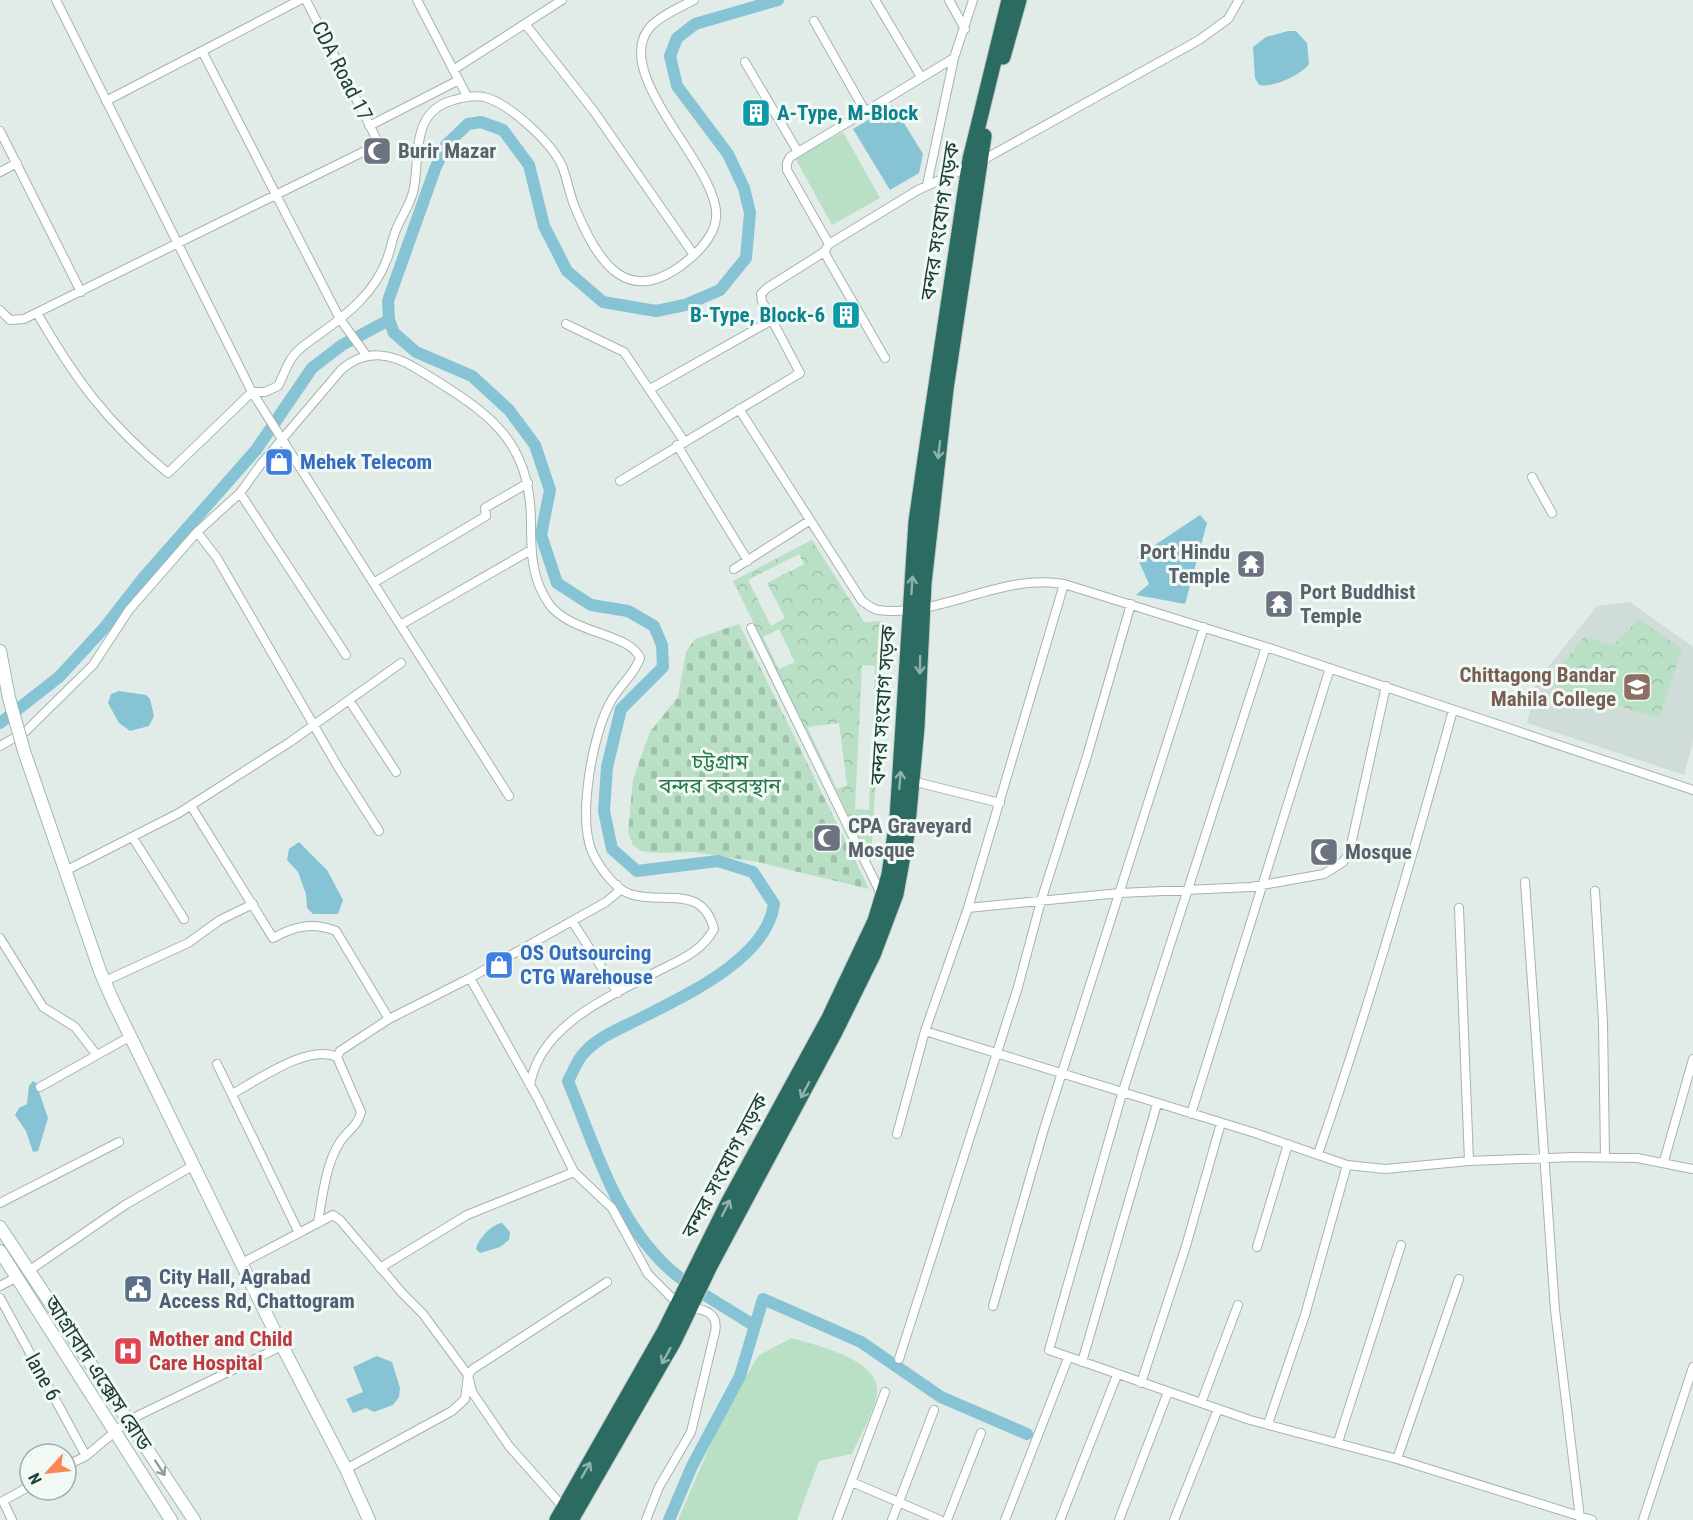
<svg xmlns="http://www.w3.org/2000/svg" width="1693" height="1520" font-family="'Roboto Condensed','Noto Sans Bengali',sans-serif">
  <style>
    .built { fill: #cfdcd7 }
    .grass { fill: #b9dfc5 }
    .cemetery { fill: url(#cemetery-stones) }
    .park { fill: url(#park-crowns); fill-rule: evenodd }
    .water { fill: #86c3d4 }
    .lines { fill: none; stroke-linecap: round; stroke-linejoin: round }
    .canal { stroke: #86c3d4; stroke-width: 12 }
    .street-casing { stroke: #a3b4b0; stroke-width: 10 }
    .secondary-casing { stroke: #9fb9b1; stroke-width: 14 }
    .highway-casing { stroke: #c1c9c7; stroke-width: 17 }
    .street { stroke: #fff; stroke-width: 8 }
    .secondary { stroke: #fff; stroke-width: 12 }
    .highway { stroke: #2b6b62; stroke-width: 15 }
    .secondary-bridge-casing { stroke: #9fb9b1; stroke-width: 14; stroke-linecap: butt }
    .secondary-bridge { stroke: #fff; stroke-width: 12 }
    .oneway { stroke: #8eb2ac }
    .oneway2 { stroke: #909e9c }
    .labels { text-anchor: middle; stroke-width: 6; stroke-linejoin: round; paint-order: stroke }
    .street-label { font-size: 21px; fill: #203e38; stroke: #f1f9f5 }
    .culture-label { font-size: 21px; font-weight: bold; fill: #0d838f; stroke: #f1f9f5; text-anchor: start }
    .worship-label { font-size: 21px; font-weight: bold; fill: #5b616d; stroke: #f1f9f5; text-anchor: start }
    .shop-label { font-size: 21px; font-weight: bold; fill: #366cbe; stroke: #f1f9f5; text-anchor: start }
    .education-label { font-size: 21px; font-weight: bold; fill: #785e54; stroke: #f1f9f5; text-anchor: end }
    .park-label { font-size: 21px; fill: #29774c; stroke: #f1f9f5 }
    .service-label { font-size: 21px; font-weight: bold; fill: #4e5e75; stroke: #f1f9f5; text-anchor: start }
    .health-label { font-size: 21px; font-weight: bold; fill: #be3a42; stroke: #f1f9f5; text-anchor: start }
  </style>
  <defs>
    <pattern id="cemetery-stones" width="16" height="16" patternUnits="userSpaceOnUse" patternTransform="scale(1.5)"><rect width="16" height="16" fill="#b9dfc5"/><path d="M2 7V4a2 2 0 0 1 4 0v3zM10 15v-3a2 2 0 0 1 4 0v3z" fill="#9fc0aa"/></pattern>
    <pattern id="park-crowns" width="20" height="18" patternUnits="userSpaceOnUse" patternTransform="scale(1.5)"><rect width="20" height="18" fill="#b9dfc5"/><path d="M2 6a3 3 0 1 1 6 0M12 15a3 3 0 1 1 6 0" fill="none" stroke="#9fc0aa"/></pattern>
  </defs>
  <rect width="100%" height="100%" fill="#e1ece8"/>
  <path class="built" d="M1630,602l63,45v94l-9,34 -157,-52 9,-41 61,-76z"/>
  <path class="grass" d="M843,132l37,66 -48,27 -37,-67z
    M791,1338c24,7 89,21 86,54 -1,17 -18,46 -25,62l-33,7 -22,59h-119l40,-93 40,-71z"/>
  <path class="cemetery" d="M739,624l130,265 -112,-27 -63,-10 -34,1 -19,-2 -8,-6 -5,-13 5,-53 17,-47 28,-35 8,-45 9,-13z"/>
  <path class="park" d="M812,540l52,82 21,-1 -14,240 -138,-280zM799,554l5,10 -37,19 18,35 -14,8 -23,-46zM779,629l16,33 -16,7 -16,-32zM862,665l13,1 -6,144 -14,-1zM839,723l8,62 -10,4 -30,-62z
    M1639,619l43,30 -23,69 -107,-32 3,-13 30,-37 27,10z"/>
  <path class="water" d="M1288,31h8l11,12 2,21c-8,11 -36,24 -50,21l-4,-7 -2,-31 13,-10z
    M893,105l30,49 -4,19 -29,17 -37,-61z
    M1200,515l7,8 -22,81 -49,-9 13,-11 -12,-27z
    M119,691l27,4 4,4 4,17 -5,10 -19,5 -11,-8 -11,-20 3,-9z
    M299,842l28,28 16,30 -5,14h-25l-6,-6 -1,-14 -8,-22 -11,-12 2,-11z
    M33,1081l3,2 12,35 -10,33 -5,1 -7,-21 -11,-16 4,-7 8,-4 2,-18z
    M502,1223l8,9 -1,8 -9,7 -20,6 -4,-4c2,-10 16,-25 26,-26z
    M377,1356l15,6 8,26 -1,9 -6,8 -19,7 -8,-4 -13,5 -7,-14 17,-7 -10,-25z"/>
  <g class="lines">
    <path class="canal" d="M0,723l59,-46 46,-50 39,-50 112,-127 56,-82 30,-23 47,-25
      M753,1325c-27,-18 -64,-37 -87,-59 -51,-48 -72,-122 -98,-185 5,-9 9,-21 16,-28 14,-16 37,-25 55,-34 45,-23 128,-60 135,-115l-21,-32 -35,-11 -81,10 -25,-22 -8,-38 3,-44 14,-58 42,-42 -1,-22 -8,-19 -26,-15 -37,-6 -34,-22 -16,-48 9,-45 -15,-45 -26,-35 -37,-34 -56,-24 -22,-19 -5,-13 -1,-19 47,-132 11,-24 22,-21 13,-2 22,8 26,35 15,61 23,45 36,31 53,9 29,-6 35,-15 26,-32 4,-45 -6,-25 -16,-34 -51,-68 -7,-30 7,-18 18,-14 83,-24
      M669,1520l23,-54 48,-90 23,-77 98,43 80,55 86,37"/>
    <g class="street-casing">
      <path id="street" d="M417,0l50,96
        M875,0l46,77
        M949,0l16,29
        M814,21l51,90
        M526,25l67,85 101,145
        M202,51l138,268 26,36
        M745,62l53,90
        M453,70l109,-70
        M106,101l194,-101
        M369,126l90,-46
        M0,131l81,161
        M0,172l17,-9
        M927,185l27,-127 19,-58
        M829,244l-42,-74v-7l3,-6 164,-99
        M824,252l61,106
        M0,310l10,10 14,-1 351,-173 1,-8 -70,-138
        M37,313c38,66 71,111 131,160l84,-81 -196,-392
        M566,324l58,28 60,89
        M650,389l122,-69
        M252,392h13l13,-6c5,-9 9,-23 16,-31 7,-9 18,-15 27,-22 28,-20 54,-41 66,-74 4,-10 5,-20 9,-29 5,-13 16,-28 18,-42 6,-34 -3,-77 40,-88 10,-3 19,-5 30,-3 25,6 68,46 78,69 5,12 7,26 12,39 24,59 55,108 119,51 10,-9 22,-24 23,-38 6,-49 -109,-145 -65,-192 11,-11 29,-19 43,-26
        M252,392l257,404
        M739,409l123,192c5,3 10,8 16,9 63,8 122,-37 186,-26l202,63 427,143
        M677,445l71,116
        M1532,477l20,36
        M620,481l180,-108 -38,-72 -1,-7 6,-6 57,-36 5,-8 89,-54 63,-29 218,-121 29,-21 11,-19
        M240,493l106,162
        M197,532l20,26 121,209 41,64
        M734,569l75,-48
        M375,582l111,-66 -1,-8 43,-25
        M402,624l129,-74
        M751,628l131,268
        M1266,647l-144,447 -73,256 201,70 147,39 195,61
        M349,700l47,72
        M0,746l26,-15 67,-66 36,-55 68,-78 43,-39 21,-29 80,-94c25,-22 51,-17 78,0 66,41 111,66 112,151 0,30 0,57 18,83 22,30 81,29 91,54 -5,16 -22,29 -30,45 -18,33 -33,117 -17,151 7,14 22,35 37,40 33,11 72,-11 84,35 -12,22 -32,30 -54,41 -49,26 -120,54 -130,115
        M912,781l88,22
        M191,806l82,132c22,-12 39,-16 63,-7l53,88
        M133,838l51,81
        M67,870l112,-57 111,-71 111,-79
        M1525,882l30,428 25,208
        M1595,891l8,131 2,135
        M968,908l152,-15 131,-6 73,-13 19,-12 6,-8 37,-168
        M1459,908l10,253
        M572,921l46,72
        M0,938l43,69 32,20 21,27
        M470,978l68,121 36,73 38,36 36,66 29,29
        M105,981l83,-38 32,-23 33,-16
        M925,1031l330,102 92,32 38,4 84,-8 105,-4 63,1 56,11
        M337,1057l3,-6 49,-32 81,-41 136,-76 12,-10 -1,-7
        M217,1064l82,169
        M40,1087l91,-51
        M232,1094c26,-14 77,-51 105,-37l24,55c-3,14 -14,19 -21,30 -14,21 -18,56 -22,81
        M1191,1114l139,-446
        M897,1134l28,-103 43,-123 96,-324
        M1318,1154c51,-147 94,-295 135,-444
        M1664,1161l29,-102
        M0,1203l119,-61
        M1257,1247l31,-103
        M242,1263l91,-48 7,5 63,74 20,20 45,61 4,17 37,54 55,62
        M380,1268l87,-53 107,-43
        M30,1270l95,-65 69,-40
        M0,1286l17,-9
        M0,1298l86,158
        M993,1306l51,-177 160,-502
        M899,1359l119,-372 23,-86 46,-145 44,-152
        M1082,1362l75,-258
        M1141,1383l45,-137 35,-123
        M1201,1403l37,-98
        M1268,1424l37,-109 42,-150
        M1338,1442l63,-197
        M1397,1459l62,-180
        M66,1466l20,-10 43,-36 153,-74
        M346,1469l106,-58 13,-12 3,-24 5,-6 134,-87
        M852,1482l88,38
        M12,1520l-9,-19 27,-15
        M646,1520l13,-33 32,-55 24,-100c4,-19 -10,-22 -25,-25
        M837,1520l48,-128
        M892,1520l42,-110
        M947,1520l34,-87
        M1005,1520l63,-162
        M1060,1520l57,-145
        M1119,1520l49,-128
        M1174,1520l44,-111
        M1643,1520l50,-153"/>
    </g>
    <g class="secondary-casing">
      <path id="secondary" d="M0,651l9,47
        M24,751l76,220 13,30 164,335 69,133 23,51
        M0,1227l194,293
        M0,1251l171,269"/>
    </g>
    <g class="highway-casing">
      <path id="highway" d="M1003,57l16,-57
        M557,1520l107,-188 64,-129 101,-185 46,-97 14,-46 8,-56 19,-297 9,-63 45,-300 39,-159
        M571,1520l103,-179 36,-75 125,-234 38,-77 23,-61 11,-60 10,-107 7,-144 22,-194 38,-253"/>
    </g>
    <use href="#street" class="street"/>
    <use href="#secondary" class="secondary"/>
    <use href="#highway" class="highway"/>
    <g class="secondary-bridge-casing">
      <path id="secondary-bridge" d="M9,698l15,53"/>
    </g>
    <use href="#secondary-bridge" class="secondary-bridge"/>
  </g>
  <defs><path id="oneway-shaft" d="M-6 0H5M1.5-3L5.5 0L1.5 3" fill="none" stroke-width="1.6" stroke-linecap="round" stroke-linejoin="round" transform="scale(1.5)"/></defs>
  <g class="oneway">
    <use href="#oneway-shaft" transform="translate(939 450) rotate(97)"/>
    <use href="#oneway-shaft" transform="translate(912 585) rotate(-86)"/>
    <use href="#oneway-shaft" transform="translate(920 665) rotate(91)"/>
    <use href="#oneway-shaft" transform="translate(900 780) rotate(-85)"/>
    <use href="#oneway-shaft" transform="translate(805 1090) rotate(118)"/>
    <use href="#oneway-shaft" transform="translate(726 1208) rotate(-63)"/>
    <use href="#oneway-shaft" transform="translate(666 1356) rotate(119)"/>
    <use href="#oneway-shaft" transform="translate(586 1470) rotate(-60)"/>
  </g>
  <use class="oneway2" href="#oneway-shaft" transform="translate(160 1468) rotate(57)"/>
  <defs>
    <g id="building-square" transform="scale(1.5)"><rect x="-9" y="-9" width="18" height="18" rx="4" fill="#0f9aa8" stroke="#f1f9f5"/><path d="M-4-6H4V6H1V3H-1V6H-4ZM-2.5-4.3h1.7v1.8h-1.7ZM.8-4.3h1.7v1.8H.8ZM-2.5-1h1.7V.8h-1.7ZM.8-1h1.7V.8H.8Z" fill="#fff"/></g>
    <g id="mosque-square" transform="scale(1.5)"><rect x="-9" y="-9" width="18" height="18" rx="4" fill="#6b7280" stroke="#f1f9f5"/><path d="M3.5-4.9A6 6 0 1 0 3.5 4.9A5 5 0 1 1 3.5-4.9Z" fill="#fff"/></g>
    <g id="shop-square" transform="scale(1.5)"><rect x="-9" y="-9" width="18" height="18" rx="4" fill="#3f7fe0" stroke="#f1f9f5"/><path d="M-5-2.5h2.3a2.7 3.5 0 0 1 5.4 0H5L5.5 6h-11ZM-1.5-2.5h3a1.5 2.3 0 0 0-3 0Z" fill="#fff"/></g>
    <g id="temple-square" transform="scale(1.5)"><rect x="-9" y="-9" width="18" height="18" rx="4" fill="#6b7280" stroke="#f1f9f5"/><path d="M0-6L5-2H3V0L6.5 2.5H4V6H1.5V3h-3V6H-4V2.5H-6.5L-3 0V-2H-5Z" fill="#fff"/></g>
    <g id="university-square" transform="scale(1.5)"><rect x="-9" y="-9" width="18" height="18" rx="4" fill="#8d6e63" stroke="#f1f9f5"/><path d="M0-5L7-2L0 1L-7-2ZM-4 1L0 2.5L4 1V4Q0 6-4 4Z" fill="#fff"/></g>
    <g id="civic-square" transform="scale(1.5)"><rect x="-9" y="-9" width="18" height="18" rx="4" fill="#5c6f8a" stroke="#f1f9f5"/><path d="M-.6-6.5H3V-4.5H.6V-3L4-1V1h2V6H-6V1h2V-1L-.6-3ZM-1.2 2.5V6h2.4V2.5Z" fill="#fff"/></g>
    <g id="hospital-square" transform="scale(1.5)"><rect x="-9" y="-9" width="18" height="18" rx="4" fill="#e0444e" stroke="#f1f9f5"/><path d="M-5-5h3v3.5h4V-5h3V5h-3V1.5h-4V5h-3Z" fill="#fff"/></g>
  </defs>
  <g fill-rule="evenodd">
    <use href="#building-square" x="756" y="113"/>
    <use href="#mosque-square" x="377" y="151"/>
    <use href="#building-square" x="846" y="315"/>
    <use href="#shop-square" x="279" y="462"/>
    <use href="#temple-square" x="1251" y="564"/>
    <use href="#temple-square" x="1279" y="604"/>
    <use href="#university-square" x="1637" y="687"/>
    <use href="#mosque-square" x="827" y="838"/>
    <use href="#mosque-square" x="1324" y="852"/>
    <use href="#shop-square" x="499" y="965"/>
    <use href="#civic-square" x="138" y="1289"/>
    <use href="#hospital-square" x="128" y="1351"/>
  </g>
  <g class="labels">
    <g class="street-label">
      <text transform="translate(342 71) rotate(63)" y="7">CDA Road 17</text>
      <text transform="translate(940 221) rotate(-81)" y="7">বন্দর সংযোগ সড়ক</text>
      <text transform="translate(883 705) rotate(-86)" y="7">বন্দর সংযোগ সড়ক</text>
      <text transform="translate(725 1166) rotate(-62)" y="7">বন্দর সংযোগ সড়ক</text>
      <text transform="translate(98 1373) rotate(57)" y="7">আগ্রাবাদ এক্সেস রোড</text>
      <text transform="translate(43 1377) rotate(61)" y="7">lane 6</text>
    </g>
    <g class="culture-label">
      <text x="777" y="120">A-Type, M-Block</text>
      <text x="825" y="322" text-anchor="end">B-Type, Block-6</text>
    </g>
    <g class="worship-label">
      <text x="398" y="158">Burir Mazar</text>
      <text x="1230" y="559" text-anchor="end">Port Hindu<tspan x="1230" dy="24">Temple</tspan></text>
      <text x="1300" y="599">Port Buddhist<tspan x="1300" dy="24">Temple</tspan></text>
      <text x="848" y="833">CPA Graveyard<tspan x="848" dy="24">Mosque</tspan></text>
      <text x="1345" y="859">Mosque</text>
    </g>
    <g class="shop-label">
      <text x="300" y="469">Mehek Telecom</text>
      <text x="520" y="960">OS Outsourcing<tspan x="520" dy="24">CTG Warehouse</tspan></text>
    </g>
    <g class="education-label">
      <text x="1616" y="682">Chittagong Bandar<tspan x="1616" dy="24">Mahila College</tspan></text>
    </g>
    <g class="park-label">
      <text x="720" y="769">চট্টগ্রাম<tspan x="720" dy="24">বন্দর কবরস্থান</tspan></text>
    </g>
    <g class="service-label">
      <text x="159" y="1284">City Hall, Agrabad<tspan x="159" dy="24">Access Rd, Chattogram</tspan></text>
    </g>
    <g class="health-label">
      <text x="149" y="1346">Mother and Child<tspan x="149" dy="24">Care Hospital</tspan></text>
    </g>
  </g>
  <g transform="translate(48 1472) rotate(243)"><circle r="28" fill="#f1f9f5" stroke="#9daea9" stroke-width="1.5"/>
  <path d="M0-4.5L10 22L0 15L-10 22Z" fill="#f88753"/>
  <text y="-9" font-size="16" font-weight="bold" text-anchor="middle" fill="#203e38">N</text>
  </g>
</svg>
